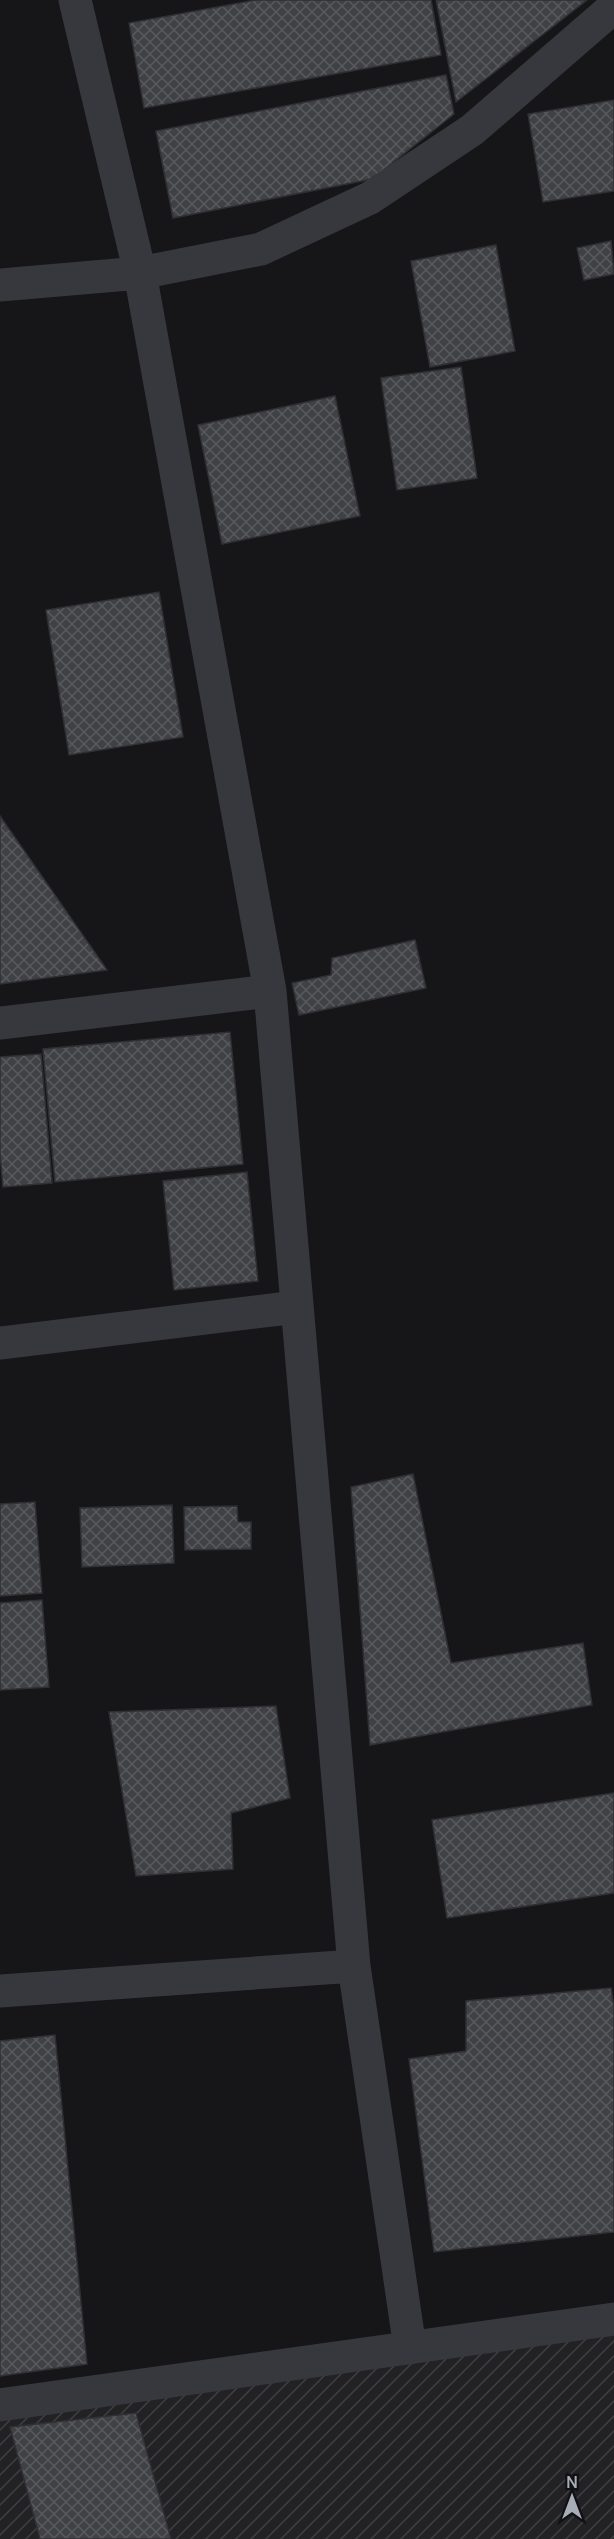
<svg xmlns="http://www.w3.org/2000/svg" width="614" height="2539" font-family="Manrope,sans-serif">
  <style>
    .industrial { fill: url(#industrial-furrows) }
    .building { fill: url(#building-cross-hatch); stroke: #303034; stroke-width: 1.5 }
    .lines { fill: none; stroke-linecap: round; stroke-linejoin: round }
    .street { stroke: #37383d; stroke-width: 33 }
  </style>
  <defs>
    <pattern id="industrial-furrows" width="10" height="10" patternUnits="userSpaceOnUse" patternTransform="scale(1.5)"><rect width="10" height="10" fill="#222225"/><path d="M-1 1l2-2M0 10L10 0M9 11l2-2" fill="none" stroke="#3f3f43"/></pattern>
    <pattern id="building-cross-hatch" width="8" height="8" patternUnits="userSpaceOnUse" patternTransform="scale(1.5)"><rect width="8" height="8" fill="#404145"/><path d="M0 0l8 8M0 8l8-8" fill="none" stroke="#595a5e"/></pattern>
  </defs>
  <rect width="100%" height="100%" fill="#161618"/>
  <path class="industrial" d="M614,2321v218h-614v-133z"/>
  <path class="building" d="M256,0h175l10,55 -297,53 -15,-85z
    M436,0h151l-131,102z
    M446,75l8,39 -82,65 -199,39 -17,-87z
    M614,100v91l-71,11 -15,-88z
    M611,241l3,33 -30,6 -7,-32z
    M496,245l19,106 -85,16 -19,-106z
    M461,367l16,111 -80,12 -16,-112z
    M335,396l25,120 -138,28 -24,-119z
    M159,592l24,145 -114,18 -23,-145z
    M0,816l107,154 -107,14z
    M415,940l11,48 -127,27 -7,-32 39,-8 1,-17z
    M230,1032l13,132 -188,18 -12,-133z
    M41,1054l11,129 -49,4 -3,-34v-96z
    M247,1172l11,109 -84,9 -11,-109z
    M413,1474l38,189 132,-20 9,62 -222,40 -19,-258z
    M35,1502l7,91 -42,3v-92z
    M172,1505l2,58 -92,4 -2,-59z
    M237,1506l1,16h13v27l-66,1 -1,-43z
    M42,1600l7,87 -49,3v-87z
    M276,1706l14,92 -59,15 2,56 -97,7 -27,-164z
    M614,1793v100l-167,25 -15,-98z
    M611,1988l3,19v225l-180,20 -25,-193 57,-8v-50z
    M55,2035l32,329 -87,12v-335z
    M136,2413l35,126h-131l-30,-112z"/>
  <g class="lines">
    <path class="street" d="M75,0l65,273 130,718 84,975 56,382
      M0,285l140,-12 121,-24 109,-51 102,-68 142,-123
      M0,1023l270,-32
      M0,1343l297,-36
      M0,1991l354,-25
      M0,2405l614,-86"/>
  </g>
  <g transform="translate(572 2497)" stroke="#111113" stroke-width="4.5" paint-order="stroke">
  <path d="M0-4.5L10 22L0 15L-10 22Z" fill="#a8adb8"/>
  <text y="-9" font-size="16" font-weight="bold" text-anchor="middle" fill="#a8adb8">N</text>
  </g>
</svg>
